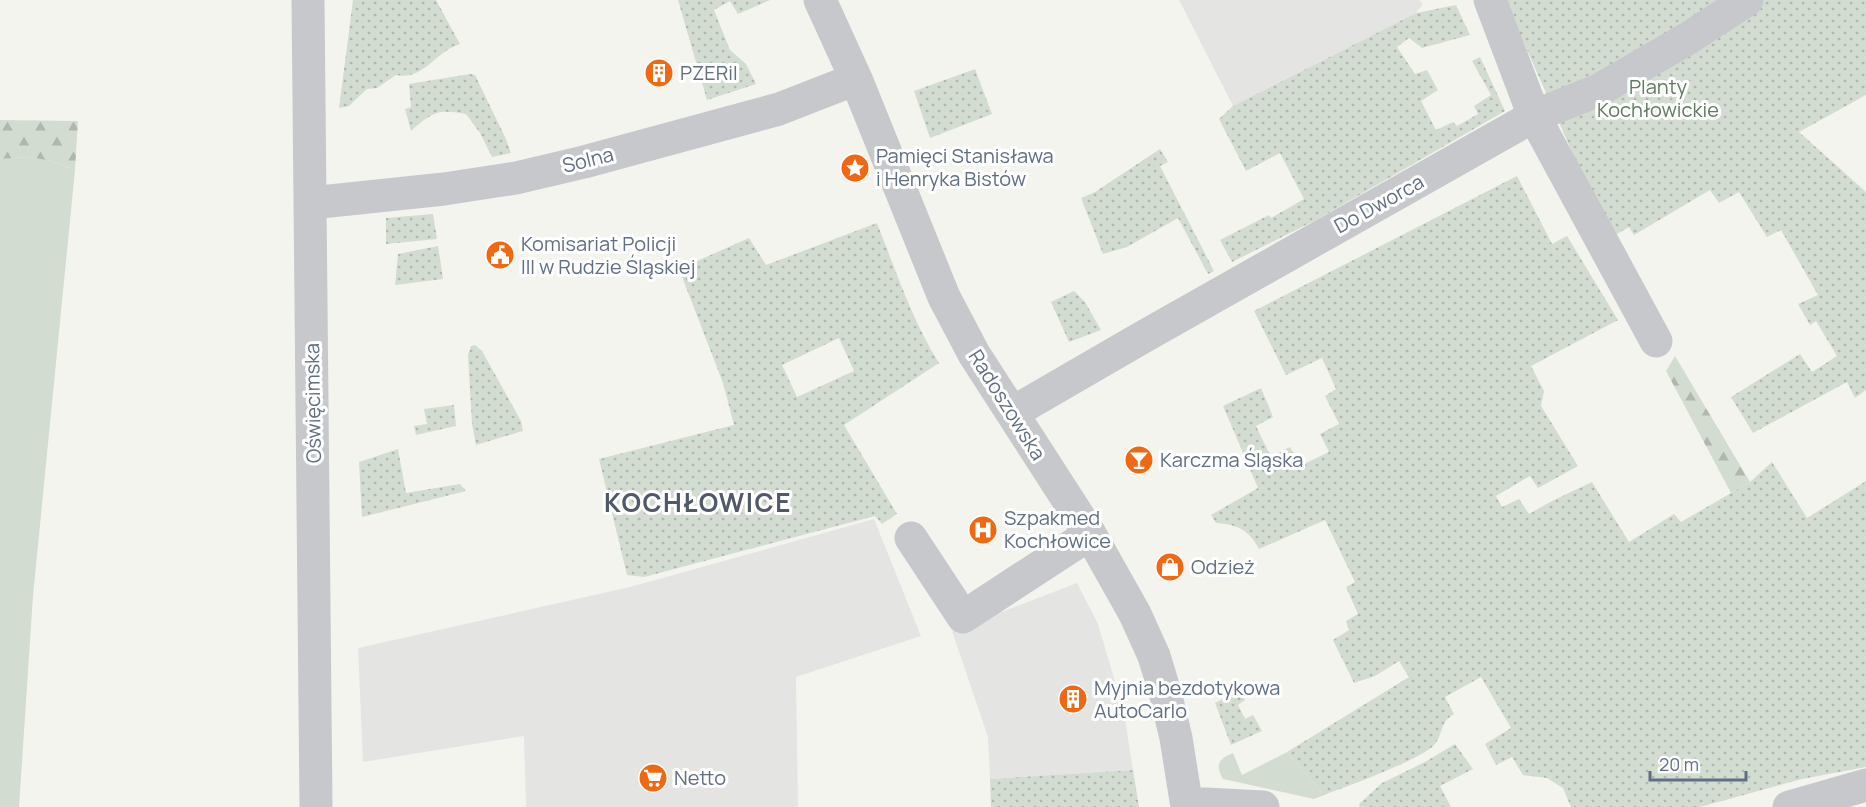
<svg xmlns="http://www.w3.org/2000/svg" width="1866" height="807" font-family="Manrope,sans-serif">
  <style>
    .built { fill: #e4e5e3 }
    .grass { fill: #d3dcd0 }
    .forest { fill: url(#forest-firs) }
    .park { fill: url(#park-dots); fill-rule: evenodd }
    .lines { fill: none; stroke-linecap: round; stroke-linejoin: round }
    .minor { stroke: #c6c8cc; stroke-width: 33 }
    .labels { text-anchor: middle; stroke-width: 6; stroke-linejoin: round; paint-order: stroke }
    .poi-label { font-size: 20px; fill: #616f83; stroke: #fff; text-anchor: start }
    .park-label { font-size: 20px; fill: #617a60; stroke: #fff }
    .street-label { font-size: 20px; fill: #616f83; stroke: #fff }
    .district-label { font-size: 26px; font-weight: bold; letter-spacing: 1.5px; fill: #4f5968; stroke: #fff }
  </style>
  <defs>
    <pattern id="forest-firs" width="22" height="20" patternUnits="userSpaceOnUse" patternTransform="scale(1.5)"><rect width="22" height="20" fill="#d3dcd0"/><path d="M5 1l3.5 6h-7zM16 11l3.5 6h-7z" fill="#afb7ae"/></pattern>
    <pattern id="park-dots" width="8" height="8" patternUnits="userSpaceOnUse" patternTransform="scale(1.5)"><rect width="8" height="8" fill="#d3dcd0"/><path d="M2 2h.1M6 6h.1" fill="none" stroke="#afb7ae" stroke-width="1.8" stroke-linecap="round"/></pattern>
  </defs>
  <rect width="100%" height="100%" fill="#f4f4ef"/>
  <path class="built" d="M1179,0h240l4,4 -7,9 -183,93z
    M874,519l47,117 -125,41 2,130h-272l-2,-71 -161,26 -5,-114 272,-61z
    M1077,583l21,41 26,88 9,58 -143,9 -2,-42 -36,-106z"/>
  <path class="grass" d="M29,157l22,4 24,9 -42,426 -14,211h-19v-648z
    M1287,752l37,43 -10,4 -91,-20c-8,-14 -5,-20 10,-26l9,22z"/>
  <path class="forest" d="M0,120l78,1 -3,49 -24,-9 -22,-4 -29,2z
    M1675,356l75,126 -19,11 -65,-122z"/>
  <path class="park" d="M353,0h83l24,44c-24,7 -37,37 -64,31l-19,13 -10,1 -18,17 -10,2z
    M678,0h92l-32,14 -8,-13 -16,9 16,40 16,14 10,20 -49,16z
    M1505,0h361v95l-67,37 67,60v198l-11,8 -8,-16 -94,51 -22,-36 69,-43 12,18 25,-16 -21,-35 -6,4 -12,-21 20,-9 -37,-65 -14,7 -28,-45 -20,11 -9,-13 -76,45 -5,-8 -19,11z
    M1456,5l14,30 -48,13 -13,-10 -12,9 18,27 12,-4 11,20 -17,11 15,29 17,-8 4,4 21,-12 -4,-8 17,-11 -19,-34 8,-4 25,54 -189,109 -84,42 -12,-22 49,-25 2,3 33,-19 -24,-46 -34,18 -27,-52 14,-13 183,-93z
    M975,69l17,45 -62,24 -16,-47z
    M470,74l5,1 31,64 5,14 -19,4 -12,-24 -14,-19c-29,-5 -33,-2 -55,17l-6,-22 6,-2 -2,-23z
    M1160,149l8,13 -8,4 54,105 -6,3 -30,-56 -51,29 -24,7 -22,-56 14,-6z
    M1517,176l35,68 15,-8 51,84 -87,46 13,25 -3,15 37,60 -40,22 -8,-12 -34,20 6,11 17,-8 10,15 23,-13 40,-19 37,60 45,-28 7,8 69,-40 22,-20 35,56 59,-37v286l-64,12 -102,28h-129l-8,-19 -16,-10 -24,-3 -11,-18 -16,8 -11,-21 26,-16 -30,-51 -36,20 9,17c-15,9 -10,18 -19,30 -12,15 -90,43 -111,51l-37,-43 122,-75 -10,-16 -24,15 -21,7 -21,-43 16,-10 -3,-9 12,-7 -12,-27 9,-5 -30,-62 -66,29c-10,-19 -22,-25 -43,-26l-5,-8 47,-27 -35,-82 38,-18 12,29 -17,9 15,31 19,-10 10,19 29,-14 -9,-18 19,-10 -14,-28 11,-7 -14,-31 -36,17 -32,-64z
    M433,214l4,25 -51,5v-26z
    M877,223c19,48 35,97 62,140l-95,62 53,89 -15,10 -7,-8 -231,61 -17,-2 -28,-116 135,-34 -11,-42 -44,-114 70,-31 17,27zM839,338l15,33 -57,26 -15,-32z
    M438,246l5,33 -48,6 3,-31z
    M1074,291l11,11 16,28 -32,12 -18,-40z
    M475,345l7,6 39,70 2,10 -47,14 -4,-21 -4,-69 3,-9z
    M454,405l2,21 -40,9 -2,-9 13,-2 -3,-15z
    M398,449l8,44 54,-9 6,7 -104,26 -3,-55z
    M1240,690l5,10 -7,5 7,14 8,-4 9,16 -31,14 -16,-42z
    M1455,744l18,25 -33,17 11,21h-91l-1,-3 23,-21 43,-21z
    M1133,770l6,37h-148l-1,-28z"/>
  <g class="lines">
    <path class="minor" d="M308,0l8,807
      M820,0l36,79 88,218 30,57 116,180 45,80 19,42 12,40 10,42 11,69
      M1490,0l44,116 122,225
      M311,203l133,-14 72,-11 68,-16 195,-53 77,-30
      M1012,413l131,-76 391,-221 65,-26 88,-51 60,-39
      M911,538l52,79 127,-83
      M1187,803l76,4
      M1789,807l77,-22"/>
  </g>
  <defs>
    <g id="building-disc" transform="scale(1.5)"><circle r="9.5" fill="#f16813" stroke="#fff"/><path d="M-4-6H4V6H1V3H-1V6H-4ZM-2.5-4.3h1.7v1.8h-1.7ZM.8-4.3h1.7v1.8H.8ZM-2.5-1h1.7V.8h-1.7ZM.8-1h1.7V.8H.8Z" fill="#fff"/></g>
    <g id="sight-disc" transform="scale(1.5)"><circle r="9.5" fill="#f16813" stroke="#fff"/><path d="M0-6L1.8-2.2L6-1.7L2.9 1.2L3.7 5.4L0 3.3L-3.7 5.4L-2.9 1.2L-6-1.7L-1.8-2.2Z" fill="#fff"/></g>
    <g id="civic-disc" transform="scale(1.5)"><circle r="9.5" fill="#f16813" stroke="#fff"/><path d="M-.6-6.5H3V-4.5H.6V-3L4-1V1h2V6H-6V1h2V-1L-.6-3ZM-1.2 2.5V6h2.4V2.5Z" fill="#fff"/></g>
    <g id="bar-disc" transform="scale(1.5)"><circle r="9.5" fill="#f16813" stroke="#fff"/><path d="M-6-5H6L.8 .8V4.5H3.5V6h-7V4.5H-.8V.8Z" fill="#fff"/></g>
    <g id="hospital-disc" transform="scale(1.5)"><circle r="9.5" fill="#f16813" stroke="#fff"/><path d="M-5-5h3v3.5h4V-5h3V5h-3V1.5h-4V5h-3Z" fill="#fff"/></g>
    <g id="shop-disc" transform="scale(1.5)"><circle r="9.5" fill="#f16813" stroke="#fff"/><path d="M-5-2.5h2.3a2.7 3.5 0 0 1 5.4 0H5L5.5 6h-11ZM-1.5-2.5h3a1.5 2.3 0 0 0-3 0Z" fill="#fff"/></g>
    <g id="supermarket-disc" transform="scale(1.5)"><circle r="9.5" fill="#f16813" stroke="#fff"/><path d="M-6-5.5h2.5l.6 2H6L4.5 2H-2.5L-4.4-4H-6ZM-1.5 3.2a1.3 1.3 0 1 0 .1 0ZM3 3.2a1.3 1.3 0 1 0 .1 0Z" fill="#fff"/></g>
  </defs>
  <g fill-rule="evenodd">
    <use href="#building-disc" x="659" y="73"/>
    <use href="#sight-disc" x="855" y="168"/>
    <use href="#civic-disc" x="500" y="255"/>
    <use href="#bar-disc" x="1139" y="460"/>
    <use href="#hospital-disc" x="983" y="530"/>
    <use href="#shop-disc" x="1170" y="567"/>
    <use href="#building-disc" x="1073" y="699"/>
    <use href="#supermarket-disc" x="653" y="778"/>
  </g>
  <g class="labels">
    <g class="poi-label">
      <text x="680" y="80">PZERiI</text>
      <text x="876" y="163">Pamięci Stanisława<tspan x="876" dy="23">i Henryka Bistów</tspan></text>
      <text x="521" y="251">Komisariat Policji<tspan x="521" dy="23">III w Rudzie Śląskiej</tspan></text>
      <text x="1160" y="467">Karczma Śląska</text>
      <text x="1004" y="525">Szpakmed<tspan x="1004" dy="23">Kochłowice</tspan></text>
      <text x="1191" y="574">Odzież</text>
      <text x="1094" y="695">Myjnia bezdotykowa<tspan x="1094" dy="23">AutoCarlo</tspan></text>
      <text x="674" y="785">Netto</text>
    </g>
    <g class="park-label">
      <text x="1658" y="94">Planty<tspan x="1658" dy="23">Kochłowickie</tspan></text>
    </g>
    <g class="street-label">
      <text transform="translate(588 160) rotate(-14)" y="7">Solna</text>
      <text transform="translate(1379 204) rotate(-29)" y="7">Do Dworca</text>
      <text transform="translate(313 403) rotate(-91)" y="7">Oświęcimska</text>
      <text transform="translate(1007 405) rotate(58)" y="7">Radoszowska</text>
    </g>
    <g class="district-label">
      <text x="698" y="512">KOCHŁOWICE</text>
    </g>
  </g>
  <path d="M1650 771v9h96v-9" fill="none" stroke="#616f83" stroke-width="3"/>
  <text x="1659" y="771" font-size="18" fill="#616f83" stroke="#ffffff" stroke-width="4.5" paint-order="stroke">20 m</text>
</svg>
